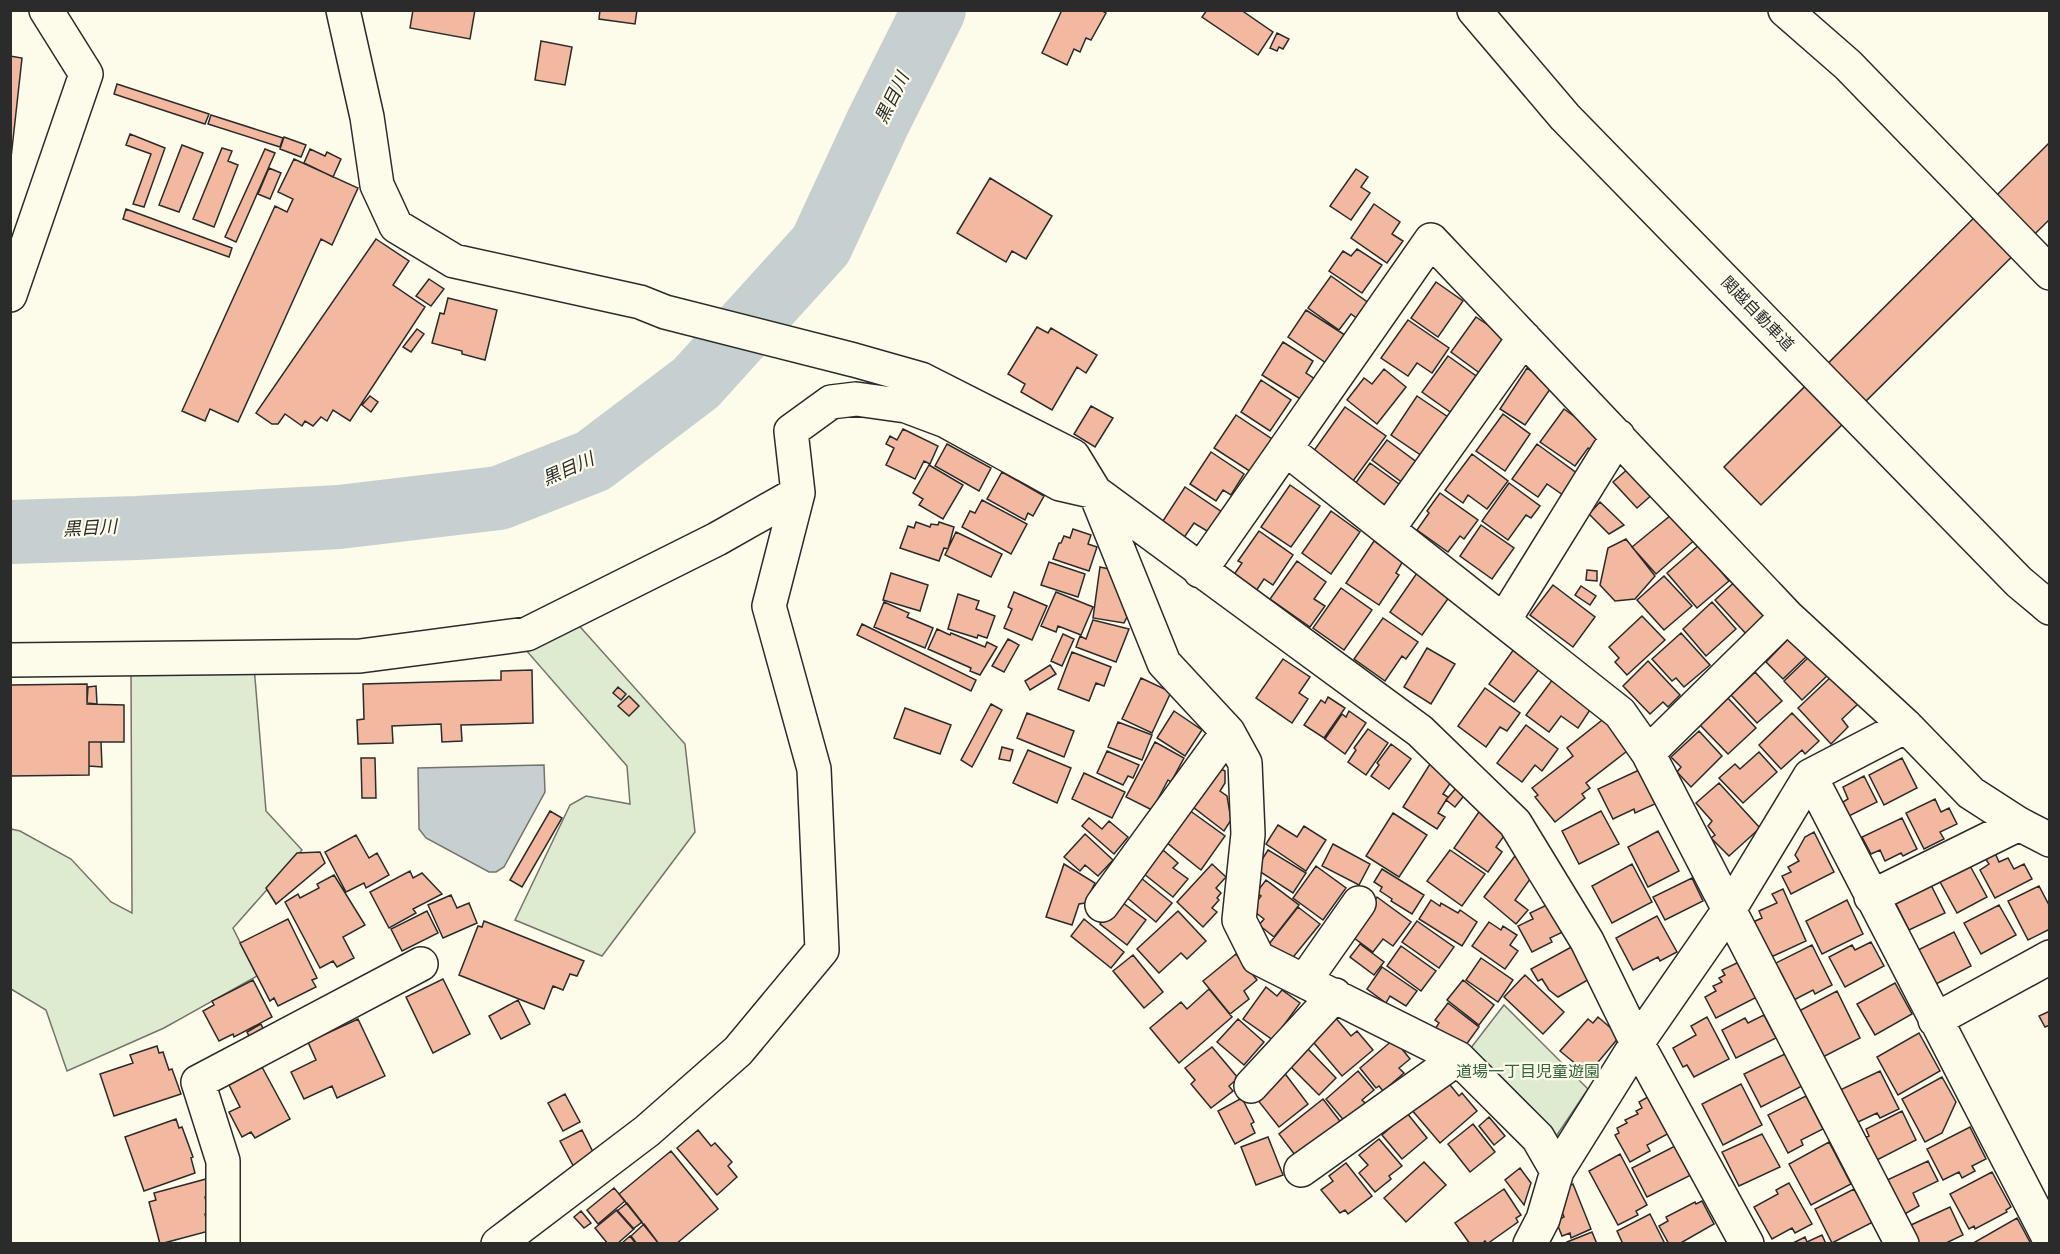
<svg xmlns="http://www.w3.org/2000/svg" width="2060" height="1254" font-family="'Fira Sans','Noto Sans JP',sans-serif">
  <style>
    .green { fill: #deebd1; stroke: #74746e; stroke-width: 1.5 }
    .water { fill: #c7d0d0; stroke: #74746e; stroke-width: 1.5 }
    .lines { fill: none; stroke-linecap: round; stroke-linejoin: round }
    .river { stroke: #c7d0d0; stroke-width: 64 }
    .building { fill: #f2b8a0; stroke: #2b2b2b; stroke-width: 1.5 }
    .minor-casing { stroke: #2b2b2b; stroke-width: 36 }
    .highway-casing { stroke: #2b2b2b; stroke-width: 36 }
    .minor { stroke: #fdfbea; stroke-width: 33 }
    .highway { stroke: #fdfbea; stroke-width: 33 }
    .labels { text-anchor: middle; stroke-width: 4.5; stroke-linejoin: round; paint-order: stroke }
    .street-label { font-size: 16px; fill: #2b2b2b; stroke: #fdfbea }
    .park-label { font-size: 16px; fill: #34623c; stroke: #fdfbea }
    .water-label { font-size: 18px; font-style: italic; fill: #2b2b2b; stroke: #fdfbea }
  </style>
  <rect width="100%" height="100%" fill="#fdfbea"/>
  <path class="green" d="M574,620l111,124 10,88 -93,124 -87,-36 55,-115 16,-9 44,8 -3,-38 -102,-117z
    M254,666l12,145 36,39 -69,78 24,48 -93,52 -97,43 -21,-61 -35,-21v-160l9,2 51,28 40,43 21,11 -1,-243z
    M1504,1005l84,84 -33,49 -88,-85z"/>
  <path class="water" d="M544,765l1,27 -41,75 -8,5h-7l-63,-34 -7,-9 -1,-61z"/>
  <g class="lines">
    <path class="river" d="M10,532l127,-4 202,-11 160,-19 94,-37 103,-78 125,-138 57,-123 56,-112"/>
  </g>
  <path class="building" d="M413,10h62l-5,29 -60,-11z
    M600,10h37l-2,14 -36,-5z
    M1062,10h39l5,3 -15,27 -5,-2 -6,14 -6,-3 -7,16 -25,-12z
    M1207,10h34l32,22 -15,23 -56,-38z
    M1277,33l12,6 -6,10 -4,-2 -2,4 -7,-3z
    M541,41l31,6 -7,38 -30,-5z
    M10,56l12,2 -12,109z
    M117,84l92,30 -4,10 -91,-30z
    M211,115l72,23 -3,9 -72,-23z
    M130,134l35,14 -21,59 -11,-3 18,-50 -25,-9z
    M284,137l22,8 -5,12 -21,-8z
    M2050,142v77l-289,286 -37,-38z
    M182,145l21,8 -24,59 -20,-7z
    M222,148l10,3 -4,10 10,4 -24,62 -21,-8z
    M265,149l10,4 -39,89 -11,-5z
    M310,149l15,7 2,-4 14,7 -8,18 -29,-14z
    M294,159l64,29 -26,57 -11,-6 -83,183 -28,-13 -5,12 -23,-10 93,-205 12,6 6,-13 -15,-7z
    M269,168l12,5 -11,26 -12,-5z
    M1356,169l12,8 -7,10 9,6 -19,27 -21,-14z
    M990,178l62,38 -26,43 -14,-8 -6,11 -49,-29z
    M1374,204l26,18 -8,12 11,7 -16,22 -36,-25z
    M126,209l106,39 -3,9 -106,-38z
    M376,239l33,22 -16,24 32,22 -75,114 -17,-11 -6,11 -6,-4 -8,9 -8,-5 -3,5 -17,-12 -7,10h-6l-16,-11z
    M1357,249l25,16 -20,28 -33,-22 14,-20 8,5z
    M1331,276l42,30 -11,16 -11,-8 -12,16 -31,-22z
    M429,279l15,10 -13,17 -15,-10z
    M1436,282l27,19 -25,36 -27,-19z
    M448,298l49,12 -12,50 -23,-6v-3l-30,-8 8,-30 4,1z
    M1306,310l42,27 -19,28 -41,-28z
    M1476,317l30,20 -25,37 -30,-22z
    M1408,320l41,28 -17,25 -15,-10 -9,13 -27,-18z
    M1037,327l11,6 3,-5 46,27 -11,18 -9,-6 -25,43 -31,-18 4,-8 -17,-10z
    M417,329l7,5 -13,18 -8,-5z
    M1283,342l30,19 -7,12 9,6 -13,21 -40,-25z
    M1448,356l31,22 -26,36 -31,-22z
    M1527,368l26,17 -28,40 -25,-16z
    M1384,369l22,18 -29,37 -30,-24 17,-22 8,6z
    M1261,380l30,20 -21,31 -29,-19z
    M370,396l8,6 -7,10 -9,-7z
    M1417,396l37,25 -26,39 -37,-25z
    M1091,406l22,12 -18,29 -21,-13z
    M1345,407l41,29 -33,45 -40,-29z
    M1564,409l32,23 4,7 -8,10 -4,-1 -13,18 -35,-24z
    M1503,414l27,20 -25,37 -29,-20z
    M1236,415l36,24 -21,33 -37,-24z
    M903,429l35,17 -8,18 -6,-3 -9,18 -29,-14 8,-17 -8,-4 4,-8 7,4z
    M1387,440l35,26 -15,20 -35,-26z
    M947,444l44,24 -12,23 -44,-25z
    M1537,444l41,30 -15,21 -16,-11 -9,13 -26,-18z
    M1211,452l33,22 -13,21 -8,-5 -7,11 -26,-17z
    M1472,454l36,27 -21,28 -19,-14 -5,8 -18,-13z
    M1370,463l36,26 -15,21 -36,-26z
    M929,465l34,20 -20,34 -24,-14 4,-6 -10,-6z
    M1630,467l24,26 -17,15 -24,-26z
    M1002,472l42,24 -11,20 -5,-3 -3,7 -38,-21z
    M1509,483l31,23 -9,12 -5,-3 -18,25 -26,-19z
    M1290,485l30,21 -29,41 -30,-20z
    M1185,487l40,27 -13,20 -18,-11 -11,16 -22,-15z
    M1440,493l38,27 -14,19 -4,-3 -12,16 -31,-22 12,-17 -2,-2z
    M982,500l45,24 -16,30 -49,-27 8,-16 5,2z
    M1600,502l24,23 -15,9 -20,-20z
    M1331,511l29,21 -29,42 -29,-21z
    M1676,511l22,26 -42,37 -24,-27z
    M916,522l14,5 1,-3 7,1 1,-3 15,5 -6,22 -4,-1 -5,13 -39,-13 8,-22 6,2z
    M1481,525l33,23 -22,31 -32,-23z
    M1073,529l18,6 -3,9 9,3 -8,24 -36,-12 6,-16h2l3,-7 6,2z
    M1259,531l34,24 -20,30 -9,-6 -8,12 -23,-15 9,-13 -4,-2z
    M956,532l46,22 -11,23 -46,-22z
    M1626,539l29,37 -20,23 -20,2 -15,-16 8,-37z
    M1374,541l29,20 -7,12 3,2 -20,30 -33,-22z
    M1699,545l30,36 -32,27 -30,-35z
    M1297,561l29,21 -12,17 11,7 -15,21 -40,-28z
    M1049,562l36,12 -7,23 -37,-12z
    M1100,567l9,2 18,48 -3,6 -31,-5z
    M1587,570l10,1v10l-11,-1z
    M891,573l37,12 -8,26 -37,-11z
    M1417,573l33,23 -28,39 -32,-23z
    M1664,576l28,30 -28,24 -27,-30z
    M1740,577l33,37 -25,22 -33,-36z
    M1553,585l42,32 -22,30 -43,-32z
    M1581,586l15,10 -6,9 -15,-10z
    M1341,588l31,22 -28,40 -31,-22z
    M1014,592l33,14 -15,34 -28,-12 8,-19 -4,-2z
    M1056,592l37,15 -12,28 -23,-9 -2,6 -15,-6z
    M958,594l21,7 -3,8 19,7 -8,22 -9,-3 -1,3 -29,-9z
    M884,602l25,11 -2,4 26,11 -8,20 -51,-21z
    M1712,602l24,27 -30,27 -23,-27z
    M1642,616l23,24 -38,35 -12,-13 4,-4 -10,-11z
    M1383,618l35,24 -12,17 -4,-3 -17,25 -31,-22z
    M1093,620l36,9 -13,33 -40,-15 4,-11 6,3z
    M862,624l114,56 -5,11 -114,-56z
    M937,629l13,6 1,-2 34,14 2,-5 10,5 -17,28 -10,-4 1,-3 -43,-19z
    M1681,633l29,32 -26,22 -8,-9 -4,3 -20,-22z
    M1063,634l11,5 -12,27 -11,-5z
    M1008,639l11,6 -15,27 -12,-6z
    M1788,639l2,2 2,-2 16,16 -25,24 -17,-17z
    M1427,648l28,16 -24,40 -27,-17z
    M1514,649l26,19 -26,34 -25,-18z
    M1072,652l39,15 -7,19 -8,-3 -7,18 -31,-12z
    M1812,654l18,19 -28,27 -18,-19z
    M1283,659l27,18 -11,16 9,6 -16,24 -36,-25z
    M1648,661l32,34 -12,12 -5,-5 -13,12 -27,-28z
    M1050,665l6,9 -26,16 -5,-9z
    M532,670l1,53 -72,2 1,16 -20,1 -1,-18 -49,2 1,17 -35,1 -1,-24 7,-1 -1,-35 138,-4v-9z
    M1755,672l27,29 -25,22 -26,-28z
    M1833,675l26,28 -17,16 6,8 -17,17 -33,-36z
    M1141,678l30,14 -19,41 -30,-14z
    M1553,679l39,28 -14,21 -17,-12 -12,16 -23,-17z
    M87,684v20l37,1v37h-35v33l-79,1v-91z
    M96,686l1,18 -10,-1 1,-16z
    M618,687l8,7 -5,6 -8,-7z
    M1485,688l35,25 -13,18 -7,-4 -14,20 -28,-21z
    M629,696l10,10 -10,10 -11,-10z
    M1726,696l30,32 -28,26 -28,-29 9,-8 -3,-4z
    M1328,697l17,11 -21,30 -20,-13 17,-25 4,3z
    M991,704l11,6 -30,57 -11,-7z
    M905,708l46,17 -11,29 -46,-16z
    M1174,711l28,19 -17,26 -28,-18z
    M1349,711l17,12 -21,31 -20,-15 17,-25 4,3z
    M1027,713l47,18 -10,26 -47,-19z
    M1792,713l27,28 -14,13 -3,-4 -21,19 -22,-24z
    M1606,717l25,31 -45,35 4,5 -8,6 3,4 -30,24 -20,-25 3,-2 -6,-7 41,-32 -6,-8z
    M1118,722l34,13 -10,25 -34,-13z
    M1526,725l32,24 -16,22 -7,-6 -13,17 -25,-19z
    M1368,729l20,14 -22,32 -18,-13 8,-12 -2,-2z
    M1699,731l23,25 -31,31 -14,-15 4,-5 -10,-10z
    M89,742h12l1,25 -13,-1z
    M1155,742l29,16 -13,24 -3,-2 -16,30 -26,-13z
    M1391,744l20,15 -22,30 -18,-13 8,-11 -2,-2z
    M1002,747l11,3 -3,11 -11,-2z
    M1028,750l43,18 -14,35 -44,-20z
    M1107,751l32,14 -6,13 -5,-2 -5,9 -26,-12z
    M1759,752l18,20 -34,31 -24,-25 16,-14 5,5z
    M361,758h14l1,40h-14z
    M1902,758l15,30 -33,17 -15,-30z
    M1432,761l23,15 -12,18 5,3 -10,16 7,4 -8,12 -34,-22z
    M1219,768l6,3v12l-5,8 7,5 4,24 -7,11 -31,-24z
    M1639,770l16,34 -20,9 -1,-4 -21,10 -15,-30z
    M1084,773l41,19 -13,26 -40,-19z
    M1864,776l13,26 -28,14 -6,-14 5,-3 -5,-12z
    M1462,781l8,7 -15,19 -9,-7z
    M1719,783l41,45 -31,28 -18,-18 4,-3 -7,-9 4,-5 -16,-18z
    M1935,799l6,13 8,-4 8,16 -17,8 4,7 -20,10 -18,-36z
    M1481,809l28,20 -13,18 6,5 -14,20 -34,-24z
    M1189,810l36,26 -24,34 -35,-28z
    M550,811l12,7 -40,69 -12,-7z
    M1601,811l18,33 -40,20 -17,-33z
    M1393,813l34,22 -28,42 -33,-21z
    M1089,818l13,11 7,-8 19,16 -14,17 -32,-28z
    M1902,818l15,31 -14,7 -2,-3 -16,8 -5,-11 -9,4 -9,-17z
    M1278,825l19,12 7,-11 22,14 -20,31 -40,-27z
    M1658,831l21,40 -31,16 -20,-40z
    M1814,832l20,40 -43,22 -9,-18 9,-4 -3,-5 11,-6 -4,-6 10,-18z
    M1085,834l28,26 -15,16 -13,-11 -5,6 -16,-14z
    M356,835l13,23 8,-5 12,22 -23,13 -2,-5 -18,9 -21,-40z
    M1333,844l37,20 -11,21 -37,-19z
    M1521,848l15,23 -21,29 13,10 -12,14 -32,-27z
    M1163,850l15,13 -5,5 15,11 -15,18 -29,-23z
    M1268,850l38,23 -13,20 -37,-24z
    M1450,850l35,24 -23,32 -35,-25z
    M320,852l5,11 -49,41 -10,-16 31,-35z
    M1995,853l4,9 9,-4 6,11 10,-5 8,15 -37,19 -15,-28 9,-6 -4,-6z
    M1064,864l31,19 -10,20 -6,1 -7,21 -26,-8z
    M1212,864l14,13 -10,11 5,5 -4,5 2,2 -7,8 5,4 -14,15 -26,-25z
    M1632,864l20,38 -40,21 -20,-37z
    M1969,864l18,33 -30,16 -18,-33z
    M1316,866l30,22 -23,32 -30,-22z
    M1382,869l42,26 -12,19 -21,-13 1,-2 -12,-8 2,-4 -8,-5z
    M410,871l3,7 9,-5 20,21 -29,15 3,4 -27,15 -19,-36z
    M334,875l31,50 -22,12 11,21 -17,9 -4,-6 -13,7 -35,-66 13,-8 2,4 19,-10 -2,-4z
    M1141,878l31,25 -16,19 -31,-26z
    M1692,878l11,23 -38,19 -12,-23z
    M1266,880l33,25 -25,32 -15,-12 5,-6 -9,-7 -1,-7 7,-9 -5,-3z
    M1931,885l14,28 -36,17 -14,-28z
    M2039,886l11,21v22l-22,11 -20,-39z
    M1783,889l23,52 -37,17 -16,-36 9,-4 -3,-7 18,-8 -5,-9z
    M451,895l6,13 12,-5 8,20 -34,15 -15,-33z
    M1377,897l34,25 -18,24 -10,-7 -10,13 -23,-17z
    M1119,900l27,20 -19,25 -27,-21z
    M1431,900l9,6 1,-3 17,10 2,-3 17,12 -15,24 -43,-27z
    M1847,900l16,34 -41,20 -16,-33z
    M1553,902l14,28 -17,8 2,4 -20,10 -14,-26 15,-7 -3,-6z
    M1999,905l17,30 -35,19 -17,-31z
    M1298,907l22,17 -30,37 -21,-17z
    M427,911l11,22 -36,18 -11,-22z
    M1178,911l28,30 -19,18 -6,-6 -22,20 -22,-24z
    M1657,916l20,36 -17,9 -2,-4 -25,13 -17,-32z
    M288,919l29,59 -5,2 4,7 -38,19 -4,-8 -4,3 -30,-58z
    M1084,919l40,33 -13,16 -40,-32z
    M484,921l100,40 -7,15 -7,-2 -7,16 -10,-4 -9,23 -85,-34 19,-49 4,1z
    M1417,921l37,26 -15,21 -37,-26z
    M1489,922l12,8 2,-4 14,9 -7,10 8,6 -13,18 -33,-23z
    M1954,932l17,34 -35,18 -18,-34z
    M1871,942l13,24 -39,21 -16,-30 23,-12 3,5z
    M1360,944l24,18 -10,13 -24,-18z
    M1575,945l18,32 -35,20 -9,-7 -7,-11 -4,2 -7,-12z
    M1812,945l20,40 -17,9 -2,-4 -21,11 -18,-37z
    M1401,946l35,25 -15,20 -34,-25z
    M1236,954l21,26 -13,11 5,8 -19,15 -27,-33z
    M1133,955l30,37 -19,16 -31,-37z
    M1481,958l32,22 -15,22 -32,-22z
    M1739,962l18,35 -41,21 -11,-21 11,-6 -3,-5 9,-4 -3,-4 6,-3 -3,-5z
    M1382,967l35,24 -11,15 -16,-10 -4,7 -19,-14z
    M1525,975l39,37 -21,22 -39,-37z
    M443,979l27,55 -37,19 -27,-56z
    M253,980l19,37 -38,20 -1,-3 -14,7 -16,-30 11,-6 -2,-4z
    M1463,980l31,25 -15,20 -32,-25z
    M1895,983l17,31 -37,21 -18,-31z
    M1266,987l11,9 5,-6 18,13 -27,37 -30,-21z
    M1209,989l23,28 -53,46 -29,-35 31,-26 6,7z
    M1837,991l23,47 -39,20 -24,-46z
    M518,1000l12,24 -29,15 -12,-23z
    M1448,1003l31,24 -16,22 -28,-20 4,-6 -4,-3z
    M2050,1011v14l-5,2 -6,-11z
    M1764,1015l12,23 -40,20 -14,-28 23,-12 3,5z
    M1334,1016l17,20 6,-5 16,19 -31,26 -33,-39z
    M1598,1017l22,19 -32,38 -28,-23 28,-32 5,4z
    M1707,1017l22,42 -35,18 -7,-12 -4,2 -10,-19 23,-13 -5,-9z
    M358,1019l27,57 -48,22 -5,-12 -28,13 -13,-27 25,-12 -8,-18z
    M1238,1019l26,23 -20,23 -27,-23z
    M261,1024l3,7 -14,7 -3,-6z
    M1919,1033l21,38 -42,24 -21,-38z
    M1394,1039l16,20 -11,9 5,5 -21,18 -4,-5 -3,2 -16,-20z
    M157,1046l2,7 4,-1 6,18 3,-1 9,25 -67,22 -14,-42 33,-11 -3,-8z
    M1212,1047l26,31 -9,8 4,5 -22,17 -20,-24 4,-4 -10,-12z
    M1308,1049l28,29 -17,17 -29,-29z
    M1787,1053l17,32 -43,22 -17,-33z
    M262,1067l28,52 -35,19 -4,-6 -9,5 -13,-25 11,-5 -11,-22z
    M1283,1071l25,33 -29,23 -26,-33z
    M1358,1071l16,19 -12,10 5,5 -21,18 -20,-24z
    M1880,1071l19,38 -19,9 -3,-5 -21,10 -16,-33z
    M1942,1077l14,25 -14,31 -17,9 -23,-43z
    M1446,1080l13,16 3,-3 15,18 -37,32 -29,-34z
    M1741,1084l21,41 -39,20 -21,-41z
    M565,1094l15,28 -17,9 -15,-28z
    M1653,1094l20,37 -26,14 3,6 -20,11 -15,-27 4,-2 -2,-5 10,-5 -2,-3 13,-6 -2,-3 6,-3 -3,-6z
    M1806,1096l17,33 -22,11 2,5 -15,8 -20,-38z
    M1242,1098l12,24 -3,2 4,9 -20,11 -17,-33z
    M1323,1099l23,30 -51,26 -16,-21z
    M1902,1111l14,29 -41,21 -12,-23 6,-2 -3,-7z
    M1407,1113l20,25 -25,21 -20,-24z
    M1489,1117l16,19 -11,9 -15,-19z
    M176,1119l3,9 3,-1 11,30 -2,1 4,15 -51,18 -19,-54z
    M1473,1124l22,28 -25,20 -22,-28z
    M1970,1127l16,32 -14,7 3,5 -13,7 -3,-6 -16,8 -16,-31z
    M582,1130l15,30 -21,11 -16,-30z
    M698,1130l13,16 4,-3 17,19 -4,4 9,11 -20,18 -40,-47z
    M1762,1134l18,33 -41,19 -17,-34z
    M1268,1137l15,38 -27,10 -15,-38z
    M1379,1139l23,27 -13,10 2,3 -16,13 -16,-19 9,-8 -9,-10z
    M1829,1142l22,42 -40,21 -22,-41z
    M1677,1145l14,30 -44,22 -15,-29z
    M671,1151l47,58 -42,35h-17l-40,-50z
    M1620,1154l27,51 -11,6 2,4 -20,10 -29,-54z
    M1928,1161l10,20 -25,12 6,13 -16,9 -18,-34z
    M1424,1162l22,23 -40,37 -22,-24z
    M1346,1163l26,33 -24,18 -3,-4 -5,3 -19,-23 12,-9 -4,-5z
    M1520,1168l11,15 -7,22 -19,-25z
    M1992,1172l19,35 -5,3 1,2 -32,17 -1,-3 -5,3 -19,-35z
    M206,1179l5,17 -6,1 4,15 -4,2 4,17 -49,13 -11,-42 7,-2 -2,-7z
    M1789,1183l23,41 -17,9 -3,-5 -20,11 -18,-32 24,-13 -2,-4z
    M1573,1184l18,45 -20,9 -1,-5 -8,3 -6,-15 8,-4 -7,-17 6,-12z
    M614,1188l11,13 -27,23 -11,-14z
    M1504,1189l17,26 -5,3 2,4 -31,22 -2,-3 -3,3h-12l-15,-21z
    M1854,1189l5,9 4,-2 12,25 -43,22 -17,-34z
    M1702,1201l12,23 -35,20h-10l-10,-18 9,-5 -2,-4 29,-15 1,2z
    M627,1203l15,19 -9,7 -16,-18z
    M1950,1207l13,28 -19,9h-25l-8,-19z
    M617,1210l17,19 -17,15h-9l-13,-16z
    M581,1211l10,12 -7,5 -10,-11z
    M1650,1214l15,30h-42l-6,-13z
    M2017,1218l14,26h-55l-1,-2z
    M644,1224l15,20h-22l-6,-8z
    M1592,1232l5,12h-29l-1,-2z
    M1822,1235l4,9h-35l14,-7 2,5z
    M630,1236l6,8h-15z"/>
  <g class="lines">
    <g class="minor-casing">
      <path id="minor" d="M343,10l24,107 10,68 19,41 58,35 186,41 25,10 189,48 67,19 152,77 22,36 69,171 64,69 17,31 3,71 -9,86 19,38 200,100 80,80 19,33
        M10,295l76,-221 -40,-64
        M1286,449l334,264 28,40 254,491
        M1388,529l136,-191
        M1200,571l231,-331 356,376 119,110 65,67 48,31 31,16
        M1504,620l114,-184
        M10,660l350,-4 167,-22 190,-95 81,-46
        M1648,753l139,-137
        M1810,776l240,464
        M1871,897l148,-73
        M1102,905l126,-173
        M1305,980l54,-77
        M1935,1020l115,-63
        M1251,1086l84,-91
        M1301,1170l157,-112
        M223,1244v-83l-25,-79 223,-118
        M498,1244l149,-113 91,-80 84,-101 -8,-181 -45,-163 29,-113 -7,-62 40,-29 25,-3 50,7 40,15 114,63 35,8 325,239 95,92 72,118 50,102 110,201
        M1530,1244l13,-25 14,-48 80,-128 92,-133 81,-134 96,-50"/>
    </g>
    <g class="highway-casing">
      <path id="highway" d="M1474,10l91,107 454,465 31,26
        M1785,10l63,55 202,208"/>
    </g>
    <use href="#minor" class="minor"/>
    <use href="#highway" class="highway"/>
  </g>
  <g class="labels">
    <g class="street-label">
      <text transform="translate(1758 313) rotate(46)" y="6">関越自動車道</text>
    </g>
    <g class="park-label">
      <text x="1528" y="1077">道場一丁目児童遊園</text>
    </g>
    <g class="water-label">
      <text transform="translate(892 98) rotate(-64)" y="6">黒目川</text>
      <text transform="translate(568 469) rotate(-24)" y="6">黒目川</text>
      <text transform="translate(90 528) rotate(-3)" y="6">黒目川</text>
    </g>
  </g>
  <rect width="2060" height="1254" fill="none" stroke="#2b2b2b" stroke-width="24"/>
</svg>
